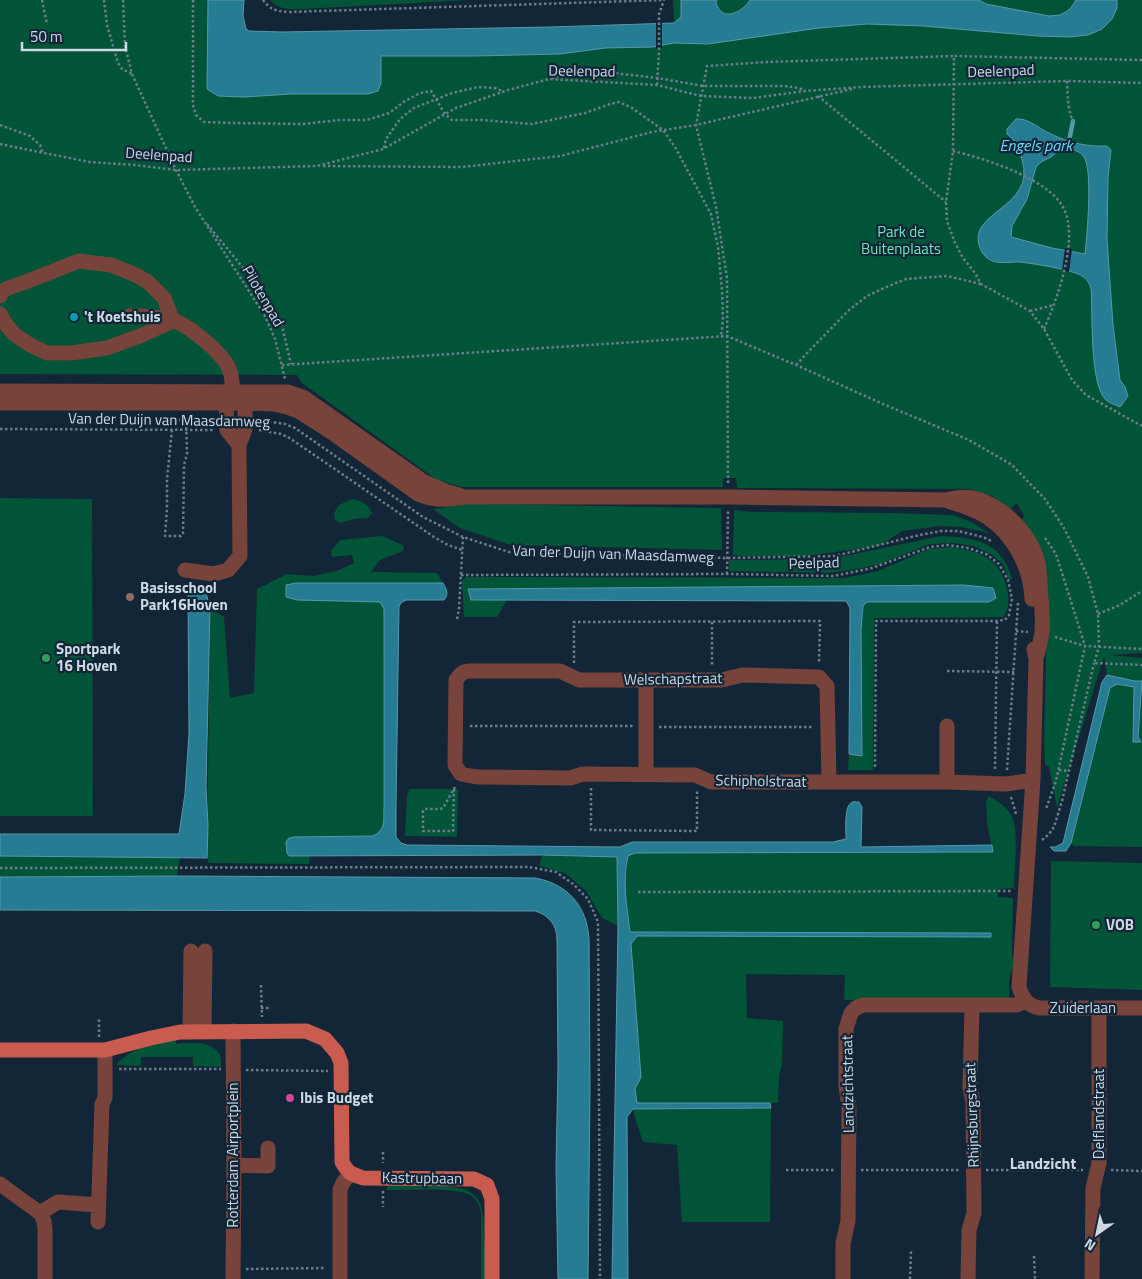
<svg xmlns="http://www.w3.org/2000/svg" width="1142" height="1279" font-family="'Titillium Web',sans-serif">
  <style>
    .green { fill: #015438 }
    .water { fill: #267c93; stroke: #5898ab; fill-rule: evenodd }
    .pier { fill: #132637 }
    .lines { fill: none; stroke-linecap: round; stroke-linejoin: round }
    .stream { stroke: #5898ab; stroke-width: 4.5 }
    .path { stroke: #6d7d8b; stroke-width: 2.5; stroke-dasharray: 2.5 2.5; stroke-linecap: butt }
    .minor { stroke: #78433b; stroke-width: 15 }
    .major { stroke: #c95c4f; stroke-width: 15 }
    .culture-dot { fill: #0f9aa8; stroke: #132637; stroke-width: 2 }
    .education-dot { fill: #8d6e63; stroke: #132637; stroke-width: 2 }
    .leisure-dot { fill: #2e9e5b; stroke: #132637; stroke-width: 2 }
    .hotel-dot { fill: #d1479c; stroke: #132637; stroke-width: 2 }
    .labels { text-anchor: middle; stroke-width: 4.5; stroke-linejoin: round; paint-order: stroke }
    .street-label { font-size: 15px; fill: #cdd9e4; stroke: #132637 }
    .park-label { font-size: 15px; fill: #6ce9b2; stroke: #132637 }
    .poi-label { font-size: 15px; font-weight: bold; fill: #cdd9e4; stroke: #132637; text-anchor: start }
    .water-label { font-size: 16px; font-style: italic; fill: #6ad9f9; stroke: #132637 }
    .neighbourhood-label { font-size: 16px; font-weight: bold; fill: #cdd9e4; stroke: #132637 }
  </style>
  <rect width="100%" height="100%" fill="#132637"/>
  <path class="green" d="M0,0h234l1,46 450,-17 3,-29h454v653l-32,2 32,3v23h-7l-28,-6 -3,-19 -47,152 -8,-41 -4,-2 -1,-21 3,-132 -27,-90 3,-5 2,1 -8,-15 -7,6 -18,-13 -22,-7 -233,-1 -1,-10h-13v9h-261l-25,-7 -135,-97 -5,-8 -297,-1z
    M270,0h201l-169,9c-13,0 -23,1 -32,-9z
    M673,0h8v17l-7,6z
    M0,498l92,1 1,317h-93z
    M352,499c9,1 17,6 20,14l-4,5 -14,1 -14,4 -5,-3 -1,-7 5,-8z
    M469,504l252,4 1,42 -211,-5 -51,-17 -27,-19z
    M734,510l16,2 140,1 63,2 18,7 18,11 -28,-6 -21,-1 -38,5 -23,15 -73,10h-68l-5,-2z
    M383,536l21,10 -1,5 -23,9 -9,12 66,1 6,10h-147l-10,3 94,16 4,7 -1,217 -3,6 -7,4 -79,1 -5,1v17l21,1 -1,8 -100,-1 -2,-5 3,-250 14,9 6,81 24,-5 3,-104 30,-15 26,2 24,-5 17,-8 -2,-8 -20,2 -1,-6 9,-11z
    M941,536c34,2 59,4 71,42l-3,2 -6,-16 -11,-9 -18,-9 -22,-3 -22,1 -50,20 -22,5 -29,4 -100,-2v-11l101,-1z
    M951,547c32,5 52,12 57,48 1,7 0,17 -5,22l-129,1 -1,152h-25l1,-16 13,2 -1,-127 2,-23 3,-4 -398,-13 3,11h36l-10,17h-33l-2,-37 5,-3 377,1 34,-7 51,-22z
    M1117,684l17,2 -1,56h8l-3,-5 4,-44v154l-68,-1 -3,-3 39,-155z
    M409,789h49l-1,48 -52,-1 2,-40z
    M989,796c9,5 19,12 23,21 7,12 2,56 2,71l-16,1v8l15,1 -1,51 1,17 -4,14v21l-165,-1 1,-25 -99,-1 1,44 36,3 -1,44 -3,11 -1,27h-141l-2,-14 6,-12 -10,-133 6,-8 354,1v-4l-361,-1c-3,-25 -8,-51 -2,-76l7,-3 358,-1 -6,-28 -1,-23z
    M542,855l75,2 1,69 -16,-8 -16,-27 -21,-18 -26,-7z
    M0,856l180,1 -3,19 -177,1z
    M1051,861l91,2v127l-92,-3z
    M176,1040v4c14,-2 36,-4 44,11 1,4 1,8 1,12l-28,-1v-9h-52v9l-25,-1c14,-17 39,-22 60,-25z
    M634,1108h137l-1,114h-88l-5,-77 -34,-3 -9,-27z
    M387,1185h60v2c39,0 37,26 37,56l2,1v35h-5v-68c-3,-7 -5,-13 -11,-16 -13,-8 -66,-5 -83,-5z"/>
  <path class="water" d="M208,0h36l-1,16 3,13 3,2 34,1 267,-5 124,-4 7,-6v-17h36l-1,2c5,21 26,11 34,-2h229l7,4 63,12 11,-1 9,-5 6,-8v-2h42v8l-5,11 -10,10 -14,6 -19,2 -31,-1 -115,-10 -56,-2 -48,4 -111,16 -34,-1 -21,4 -48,1 -45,6 -84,2h-95v27l-3,8 -10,3h-76l-48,3 -26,-1 -11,-7z
    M1016,119c11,-1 20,7 29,12 21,11 39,16 62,15l4,4 -3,27 -1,62 6,86 7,55 5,7 3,9 -8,11c-4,-2 -11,-4 -14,-7 -17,-16 -13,-88 -15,-112 -2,-5 -4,-9 -9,-12 -8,-6 -51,-13 -63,-14 -15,0 -31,5 -39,-14 -15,-36 57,-40 42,-88 -3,-11 -6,-19 -15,-26v-5zM1067,148c6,2 13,3 17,9 9,13 3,79 1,97l-33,-6 -41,-11 1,-11 15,-27 9,-32 5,-5 10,-5 8,-7z
    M296,583h147c4,7 6,11 1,17h-38l-4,2 -3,4 -3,199v32l5,6 6,2 213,2 12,-5h201l13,-3c0,-8 -2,-32 5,-36 2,-2 4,-1 8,-1l3,5 -1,40 131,-2 1,7 -358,1 -7,3c-6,25 -1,51 2,76l361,1v4l-354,-1 -6,8 10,133 -6,12 2,14h133l1,5 -138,1 -6,8 1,162h-16l6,-353 -1,-69 -75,-2 -253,1 -2,-3 -1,-11 3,-4 5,-1 79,-1c14,-7 10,-17 11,-31v-196l-4,-7 -83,-2 -11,-3v-12z
    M964,585l29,3 3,10 -7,4h-122l-4,4 -2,23 1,127 -13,-2 1,-146 -4,-7 -375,-1 -3,-11z
    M205,589l5,19 -4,179 2,38 -1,33 -207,-2v-22h179l6,-40 4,-61 -1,-142z
    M1107,675l28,6h7l-4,56 3,5h-8l1,-55 -17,-3 -7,4 -39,155 -5,8h-12l-4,-4h5l8,-4 39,-161z
    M177,876l358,2c33,6 52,28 54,61l1,149 -2,191h-30l-2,-112 2,-100 -1,-127c0,-15 -8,-25 -22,-29l-535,-1v-33z"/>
  <path class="pier" d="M656,21h6v27l-6,1z
    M1065,248l7,1 -3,23 -7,-1z"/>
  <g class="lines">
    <path class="stream" d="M1069,141l4,-20"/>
    <path class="path" d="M42,0l5,24
      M104,0l3,25 11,38 4,6 10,5
      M123,0l2,46 7,28 44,96 19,37 70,109 10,23 10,40
      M193,0v105l3,10 8,7 30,1 69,1 36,-4h28l22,-7 16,-12 15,-8 11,-2 14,23 7,6h30l49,4 54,-11 25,-9 9,-2 13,6 31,22 12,17 36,67 7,33 4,43 1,29 -2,18
      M263,0c7,10 14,11 25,12l376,-12
      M1142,60l-188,-4 -1,95 -7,51 1,19 8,22 8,15 12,15 6,11 49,27 14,18 28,51 14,15 56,31
      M552,78l23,-7 29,1 54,6 45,8h82l13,2 6,2
      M1067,81c1,14 0,27 6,40
      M657,85l2,-34v-37l5,-14
      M818,96l128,106
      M0,125l30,11 10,9 3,9
      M0,144l89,18 46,3 41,5 141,-4 66,-17 73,-41 52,-18 41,-11 108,6 44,11 52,2 52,-7 56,-4 206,-6 75,2
      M384,148l2,-9 14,-20 14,-11 38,-15 26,-6 17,1 7,3
      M953,151c30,7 94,27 110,56 17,31 -6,92 -19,122
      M323,166l139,1 98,-11 92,-24 44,-7 156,-36
      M207,224l61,74 13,24 10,42
      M1030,311l24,-6
      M282,365l445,-29 69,29 87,39 86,36 43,25 33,34 19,29 24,49 10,37 1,33 -5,16 48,2
      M796,365l13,-14 40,-41 18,-14 17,-8 22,-9 41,-3 34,8
      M74,419l140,1
      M259,420l26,4 10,4 128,89 40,20 46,15 218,6 108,-2 80,-20 26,-5h17l21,5 9,3 4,3
      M0,429l213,1
      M172,430l-5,49v29l-2,28h16l2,-3 1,-68 3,-11 -1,-35
      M259,430l22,4 7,3 146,100 14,8 14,5
      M728,483l-1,-205 -11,-71 -20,-82 11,-59 59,-4 188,-6
      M1045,538l11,16 29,92 -29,135 -10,28
      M727,574l1,-63
      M461,575l266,-1 107,2 38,-8 58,-21 18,-2 20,3 18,6 13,10 9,16 4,19 -3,16 -4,5 -8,1h-121l-1,147
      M1098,614l22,-9 22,-14
      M457,619l2,-10 4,-72
      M712,622v44
      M1016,631l12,1
      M1055,637l30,9 57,3
      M574,663v-41l246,-1 -1,42
      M947,671l67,1
      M470,726h163
      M659,727h154
      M995,769l2,-148
      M1007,770l11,-167
      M1059,770l10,1
      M591,788v42l106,1v-41
      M454,789l-1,42h-30v-20l2,-2h15l3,-1 12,-21
      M1011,797l5,17
      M1042,840l7,-6 5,-7 8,-26 32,-138
      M0,868l529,-1 27,5 17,12 15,15 10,23 2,357
      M638,892l374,-1
      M261,985l1,32
      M261,1008h8
      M99,1037v-20
      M119,1069h102
      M246,1070l82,1
      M383,1152v11
      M786,1170h50
      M861,1170h100
      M986,1170h97
      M1111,1170l31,1
      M383,1191v16
      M1034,1256l1,23
      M246,1269l80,-1
      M910,1279l1,-28"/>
    <path class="minor" d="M0,296l2,-4 6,-4 20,-7 51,-20 32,4 25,10 12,7 16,16 9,23 -33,15 -33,12 -36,5h-24l-15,-7 -17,-11 -8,-9 -7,-12
      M129,316c15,0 29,0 43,4 17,5 52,34 58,51 2,6 2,13 3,20
      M0,391l288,1 15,5 121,85 21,9 14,4
      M231,394l-5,9 1,27 12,15
      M0,403h245l29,1 13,3 11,4 33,21 87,62c20,8 29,5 49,3h262l217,3c22,-6 36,-2 55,11 17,12 32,31 37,52 2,11 2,23 3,35 1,11 2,23 1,34 -1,9 -4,18 -6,27
      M948,501c13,4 27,8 39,16 26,17 44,50 45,82
      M185,570l29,4 14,-4 12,-14 -1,-111 6,-16v-26l-6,-6
      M1034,649l2,10 -3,121 -14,206c3,12 8,19 20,22h103
      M646,680v94
      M829,782l-2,-96 -8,-9 -77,-2 -20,5h-143l-19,-9h-90c-7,0 -10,3 -14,9l-1,85 6,9 16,3 93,1 13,-4 112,1 16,7h236l59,2 27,-4
      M947,782v-56
      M204,1031l1,-80
      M233,1031l1,134 -1,114
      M190,1032l1,-81
      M234,1165l34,1v-18
      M0,1184l40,29 18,-11 40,3
      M40,1213l4,8 1,8v50
      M98,1222l4,-118 3,-6v-48
      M340,1279v-90l4,-8 7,-7
      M843,1279v-36l5,-22 1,-113 -3,-23v-56l5,-16 5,-5 7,-3h154l9,-4
      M968,1279l1,-49 5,-17 -1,-111 -3,-14 2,-82
      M1092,1279l1,-91 6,-25v-155"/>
    <path class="major" d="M0,1050h105l46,-12 29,-6 126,-1 19,8 12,14 4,10 1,99c6,11 9,12 21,16l111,1 13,6 5,14v80"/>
  </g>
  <circle class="culture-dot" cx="74" cy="317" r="5"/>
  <circle class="education-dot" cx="130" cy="597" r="5"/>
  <g class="leisure-dot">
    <circle cx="46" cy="658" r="5"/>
    <circle cx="1096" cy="925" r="5"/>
  </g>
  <circle class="hotel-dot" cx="290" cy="1098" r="5"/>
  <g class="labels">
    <g class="street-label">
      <text transform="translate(582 71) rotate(1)" y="5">Deelenpad</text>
      <text transform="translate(1001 71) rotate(-2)" y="5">Deelenpad</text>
      <text transform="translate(159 155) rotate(4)" y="5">Deelenpad</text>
      <text transform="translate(263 296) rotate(60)" y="5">Pilotenpad</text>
      <text transform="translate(169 420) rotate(1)" y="5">Van der Duijn van Maasdamweg</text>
      <text transform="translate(613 554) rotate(2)" y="5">Van der Duijn van Maasdamweg</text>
      <text transform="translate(814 563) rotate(-2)" y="5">Peelpad</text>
      <text transform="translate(673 679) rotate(-1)" y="5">Welschapstraat</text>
      <text transform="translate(761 781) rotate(1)" y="5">Schipholstraat</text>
      <text x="1083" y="1013">Zuiderlaan</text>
      <text transform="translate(848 1084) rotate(-91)" y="5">Landzichtstraat</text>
      <text transform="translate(1099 1114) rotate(-90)" y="5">Delflandstraat</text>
      <text transform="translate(972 1115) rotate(-92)" y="5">Rhijnsburgstraat</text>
      <text transform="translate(233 1155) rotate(-90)" y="5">Rotterdam Airportplein</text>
      <text transform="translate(422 1178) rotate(1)" y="5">Kastrupbaan</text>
    </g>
    <g class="park-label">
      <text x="901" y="237">Park de<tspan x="901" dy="17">Buitenplaats</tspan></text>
    </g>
    <g class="poi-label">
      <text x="84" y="322">'t Koetshuis</text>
      <text x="140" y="593">Basisschool<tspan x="140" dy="17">Park16Hoven</tspan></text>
      <text x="56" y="654">Sportpark<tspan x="56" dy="17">16 Hoven</tspan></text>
      <text x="1106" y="930">VOB</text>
      <text x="300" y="1103">Ibis Budget</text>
    </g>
    <g class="water-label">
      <text x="1036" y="151">Engels park</text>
    </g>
    <g class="neighbourhood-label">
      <text x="1043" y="1169">Landzicht</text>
    </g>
  </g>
  <g transform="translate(1097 1234) rotate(213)" stroke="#132637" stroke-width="4" paint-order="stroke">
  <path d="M0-4L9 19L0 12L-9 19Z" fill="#cdd9e4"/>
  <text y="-8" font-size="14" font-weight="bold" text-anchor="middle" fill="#cdd9e4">N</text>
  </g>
  <path d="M22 42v8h104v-8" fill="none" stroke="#cdd9e4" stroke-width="2.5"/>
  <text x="30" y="42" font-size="15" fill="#cdd9e4" stroke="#132637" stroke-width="4" paint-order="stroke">50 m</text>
</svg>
